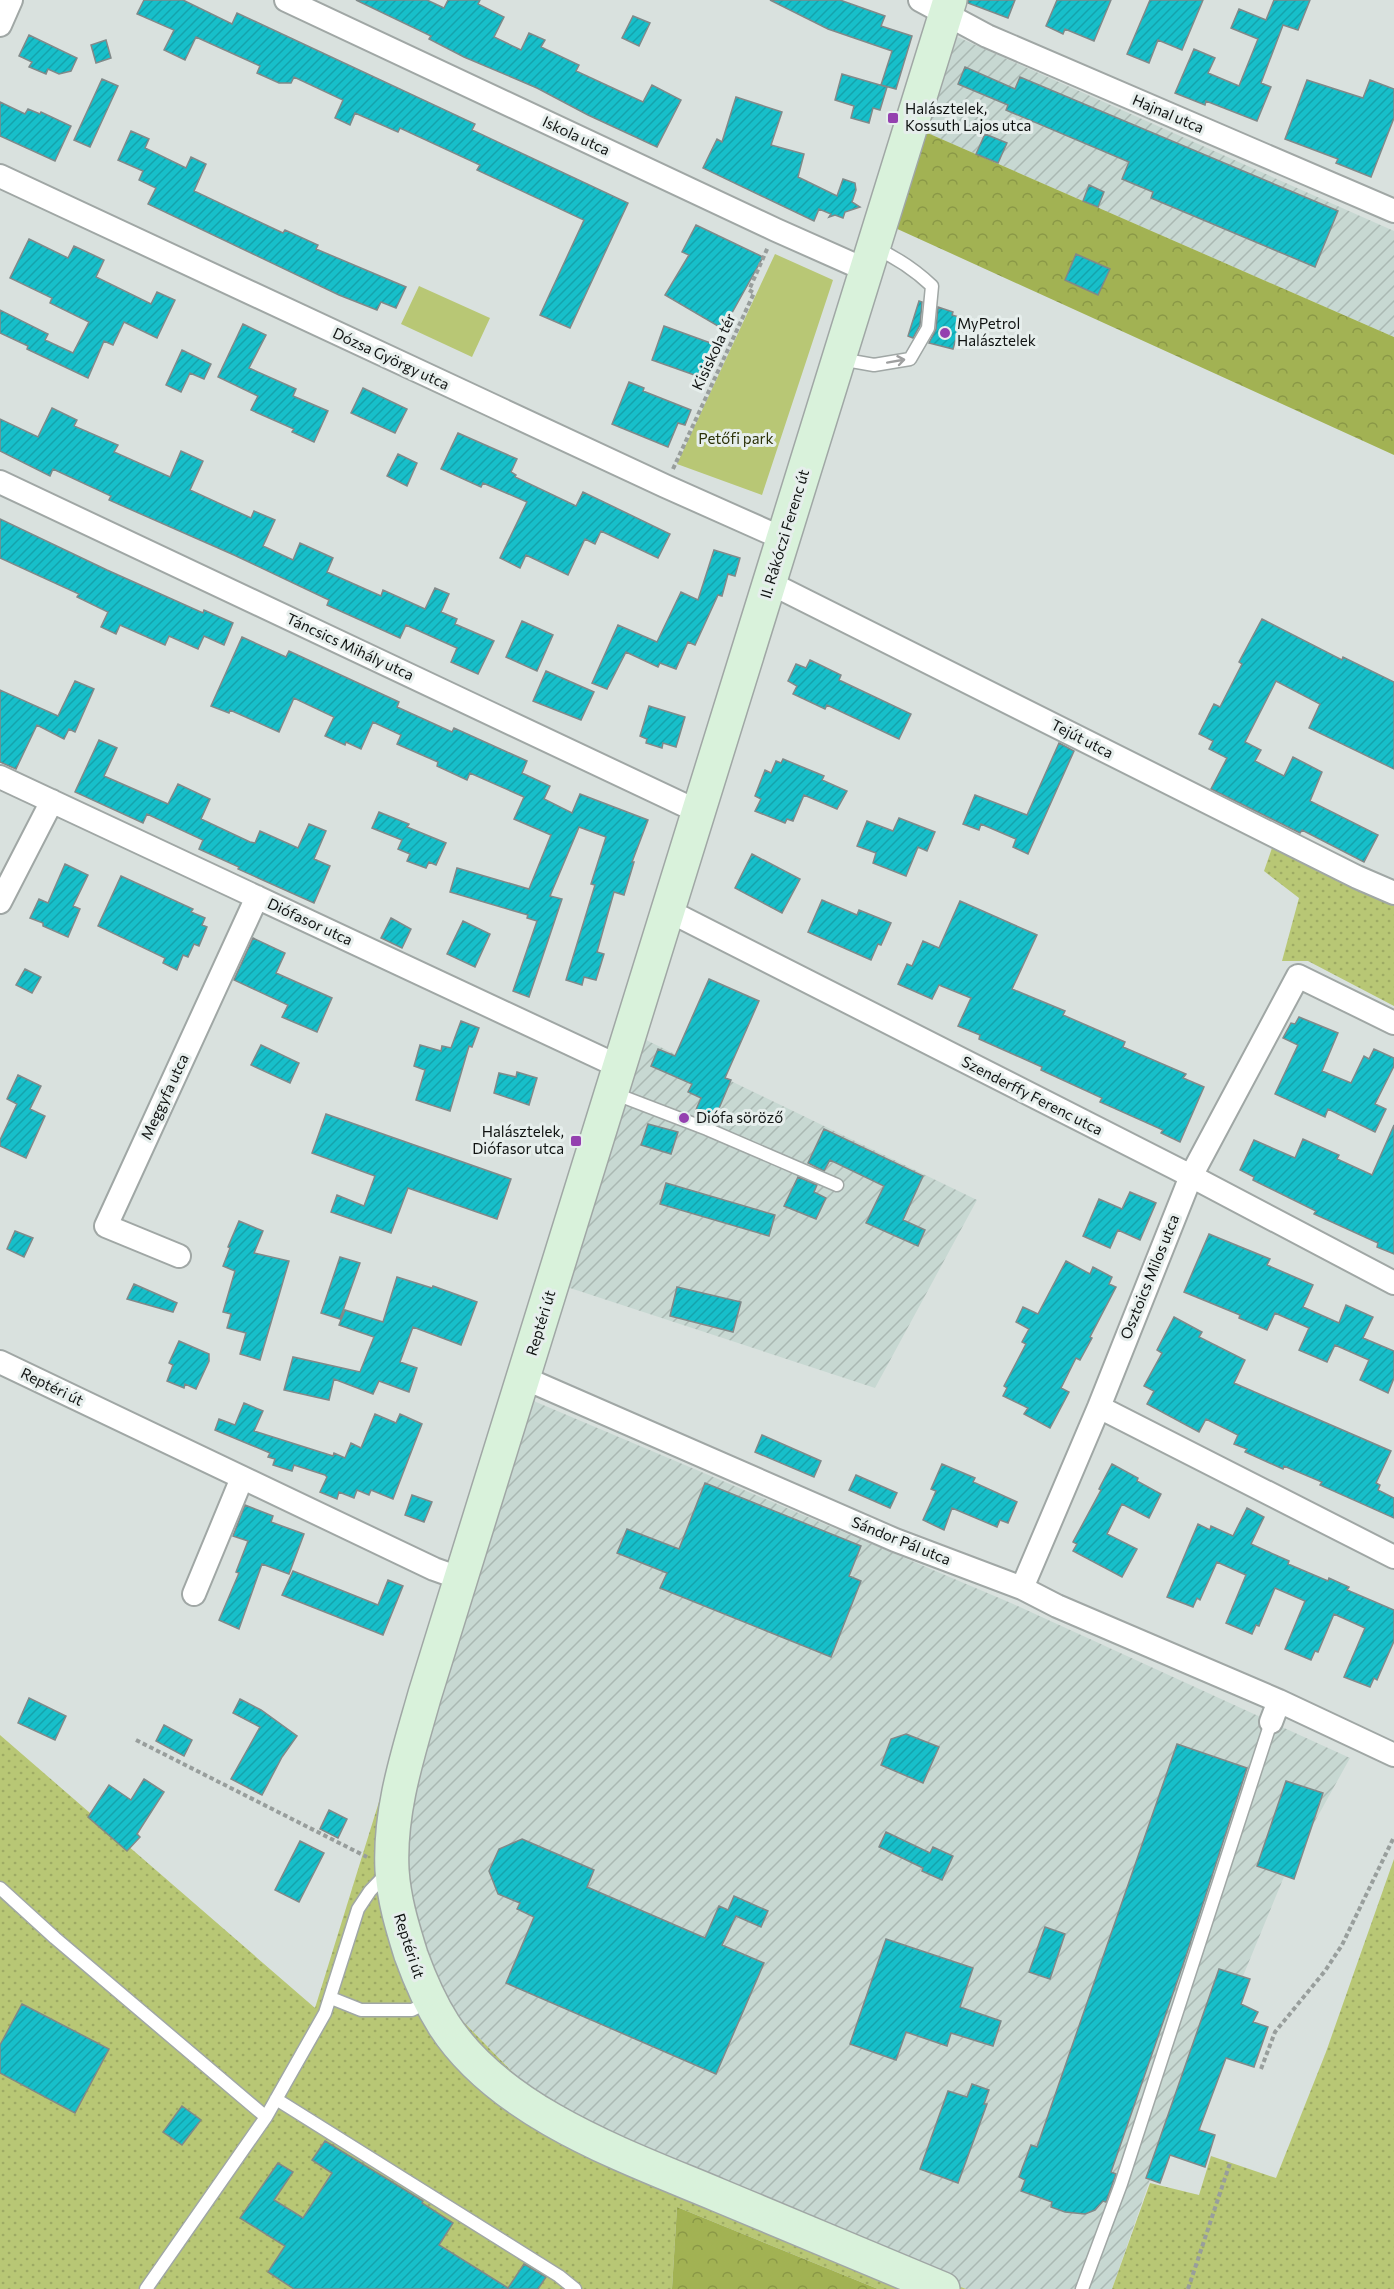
<svg xmlns="http://www.w3.org/2000/svg" width="1394" height="2289" font-family="Commissioner,sans-serif">
  <style>
    .industrial { fill: url(#industrial-furrows) }
    .grass { fill: url(#grass-dots) }
    .forest { fill: url(#forest-crowns) }
    .park { fill: #b8c775 }
    .building { fill: url(#building-hatch); stroke: #818989; stroke-width: 1.5 }
    .lines { fill: none; stroke-linecap: round; stroke-linejoin: round }
    .service-casing { stroke: #a0a7a5; stroke-width: 15 }
    .minor-casing { stroke: #a0a7a5; stroke-width: 26 }
    .secondary-casing { stroke: #a0a7a5; stroke-width: 36 }
    .path { stroke: #989e9c; stroke-width: 4; stroke-dasharray: 4.5 3; stroke-linecap: butt }
    .service { stroke: #fff; stroke-width: 12 }
    .minor { stroke: #fff; stroke-width: 22 }
    .secondary { stroke: #d9f2db; stroke-width: 33 }
    .oneway { stroke: #9fa0a0 }
    .poi-dot { fill: #9440af; stroke: #e6eeec; stroke-width: 2 }
    .labels { text-anchor: middle; stroke-width: 6; stroke-linejoin: round; paint-order: stroke }
    .poi-label { font-size: 15px; fill: #0f1211; stroke: #e6eeec; text-anchor: start }
    .street-label { font-size: 15px; fill: #0f1211; stroke: #e6eeec }
    .park-label { font-size: 15px; fill: #2b3107; stroke: #e6eeec }
  </style>
  <defs>
    <pattern id="industrial-furrows" width="10" height="10" patternUnits="userSpaceOnUse" patternTransform="scale(1.5)"><rect width="10" height="10" fill="#c7d8d2"/><path d="M-1 1l2-2M0 10L10 0M9 11l2-2" fill="none" stroke="#aab8b3"/></pattern>
    <pattern id="grass-dots" width="8" height="8" patternUnits="userSpaceOnUse" patternTransform="scale(1.5)"><rect width="8" height="8" fill="#b8c775"/><path d="M2 2h.1M6 6h.1" fill="none" stroke="#9daa64" stroke-width="1.8" stroke-linecap="round"/></pattern>
    <pattern id="forest-crowns" width="20" height="18" patternUnits="userSpaceOnUse" patternTransform="scale(1.5)"><rect width="20" height="18" fill="#a2b253"/><path d="M2 6a3 3 0 1 1 6 0M12 15a3 3 0 1 1 6 0" fill="none" stroke="#8a9847"/></pattern>
    <pattern id="building-hatch" width="6" height="6" patternUnits="userSpaceOnUse" patternTransform="scale(1.5)"><rect width="6" height="6" fill="#17bfca"/><path d="M-1 1l2-2M0 6l6-6M5 7l2-2" fill="none" stroke="#14a3ac"/></pattern>
  </defs>
  <rect width="100%" height="100%" fill="#d9e1de"/>
  <path class="industrial" d="M953,35l441,196v106l-471,-206z
    M646,1040l331,160 -102,188 -311,-102z
    M529,1399l482,204 339,155 -67,121 -47,114 -19,-7 -105,303h-146l-302,-122 -135,-78 -84,-86 -41,-109 1,-113z"/>
  <path class="grass" d="M1273,845l121,58v103l-86,-45h-26l17,-63 -35,-27z
    M0,1735l315,273 72,-232 17,118 41,109 84,86 135,78 302,122h-88l-201,-82 -5,82h-672z
    M1394,1859v430h-282l38,-106 49,12 12,-39 65,22 50,-126z"/>
  <path class="forest" d="M923,131l471,206v118l-501,-228z
    M677,2207l201,82h-206z"/>
  <path class="park" d="M775,254l58,26 -71,215 -85,-31z
    M419,286l71,32 -18,39 -71,-33z"/>
  <path class="building" d="M144,0h39l49,24 5,-11 238,111 -3,6 156,73 -58,125 -30,-13 44,-95 -107,-50 3,-5 -80,-37 -2,4 -43,-19 -5,12 -15,-7 8,-18 -49,-23 -3,6h-12l-22,-10 3,-7 -64,-29 -11,23 -21,-10 10,-20 -37,-16z
    M356,0h71l17,8 4,-8h32l-2,4 26,13 -10,20 27,13 8,-17 16,7 -4,7 38,18 -3,6 67,31 9,-17 29,15 -24,47 -69,-32 -51,-27 -73,-31 -35,-18 2,-3z
    M770,0h70l45,16 -4,10 31,10 -16,53 -15,-4 11,-34 -64,-22z
    M968,0h47l-7,18 -40,-15z
    M1057,0h54l-17,41 -29,-12 -2,5 -17,-8z
    M1150,0h53l-21,50 -24,-10 -9,23 -22,-9z
    M1274,0h36l-12,30 -15,-5 -22,58 10,4 -14,34 -51,-20 -1,4 -30,-12 19,-44 21,9 -7,15 31,13 19,-47 -27,-11 8,-19 27,11z
    M633,16l17,7 -11,23 -17,-8z
    M29,35l48,23 -6,13 -12,3 -11,-5 -2,5 -17,-7 3,-5 -13,-6z
    M106,40l5,18 -15,5 -5,-18z
    M965,67l50,22 5,-12 318,134 -23,56 -164,-69 2,-6 -31,-13 7,-17 -123,-52 2,-5 -50,-21z
    M842,74l45,13 -7,23 -7,-2 -4,15 -18,-5 3,-12 -19,-6z
    M102,79l16,7 -28,61 -16,-7z
    M1307,80l56,18 7,-18 24,9v29l-23,59 -35,-14 2,-4 -53,-20z
    M736,97l46,15 -11,33 33,9 -6,23 39,19 6,-17 12,4 1,7 -4,12 8,5 -15,5 -2,6 -8,-3 -6,2 2,-3 -12,-5 -5,12 -111,-53 14,-29 5,3z
    M0,102l25,12 3,-5 12,5 1,-2 30,14 -16,35 -55,-25z
    M131,131l18,8 -4,9 41,20 5,-11 15,7 -12,27 89,42 2,-3 33,15 -2,4 90,38 -10,21 -15,-6 -4,8 -38,-15 -191,-91 8,-16 -17,-8 4,-9 -25,-11z
    M985,134l22,9 -9,20 -22,-9z
    M1089,185l15,7 -6,15 -15,-6z
    M696,225l67,32 -40,72 -58,-34 24,-40 -7,-3z
    M29,239l39,19 6,-12 30,14 -8,17 55,27 6,-12 18,8 -18,38 -33,-16 -11,23 -9,-4 -16,37 -61,-29 1,-3 -28,-13v-23l48,24 -3,6 28,13 16,-31 -39,-19 2,-5 -42,-20z
    M1076,254l34,15 -12,26 -33,-15z
    M919,301l3,1 -2,23 -7,13 -5,-2z
    M938,307l15,5 -1,3 10,3 -9,31 -24,-6 7,-14z
    M243,324l23,11 -17,33 47,21 -3,7 35,15 -14,31 -22,-10 2,-3 -43,-19 7,-14 -40,-19z
    M664,326l52,19 -13,33 -51,-18z
    M182,350l29,14 -7,15 -14,-6 -9,19 -15,-7z
    M629,382l15,6 -1,3 48,19 -6,15 -7,-2 -10,24 -56,-23z
    M363,388l44,21 -12,24 -44,-20z
    M52,408l25,12 -3,6 44,19 -4,7 56,25 11,-26 22,10 -13,29 61,28 3,-7 21,9 -12,26 30,14 7,-17 33,15 -6,14 54,24 2,-6 42,19 10,-21 14,6 -8,18 16,7 -2,5 39,17 -16,33 -27,-12 6,-14 -51,-23 -6,13 -73,-33 2,-5 -95,-45 -125,-55 2,-4 -58,-27 -3,7 -50,-25v-32l38,18z
    M458,433l59,26 -6,13 5,3 -1,2 61,29 7,-14 87,42 -12,24 -57,-27 -6,13 -10,-5 -17,36 -42,-20 -6,13 -20,-10 27,-56 -44,-19 -2,4 -40,-18z
    M398,454l19,9 -10,23 -20,-10z
    M0,519l107,51 96,43 1,-3 29,13 -9,22 -20,-9 -6,13 -29,-13 -4,9 -45,-20 -4,9 -15,-7 7,-15 -31,-15 2,-3 -79,-36z
    M714,550l26,8 -5,18 -7,-2 -6,22 -4,-1 -23,50 -7,-3 -12,27 -16,-6 -2,4 -32,-15 -19,37 -15,-6 26,-58 39,17 24,-50 17,8z
    M1262,619l80,41 1,-3 51,25v87l-85,-41 11,-24 -44,-23 -31,61 16,8 -6,11 29,15 9,-19 29,15 -12,29 68,34 -14,27 -62,-32 -2,3 -89,-44 16,-31 -18,-9 4,-8 -14,-7 15,-30 6,3 22,-43 -3,-2z
    M522,621l31,14 -16,36 -31,-14z
    M242,637l44,20 3,-6 110,51 -2,5 55,25 2,-4 73,33 -5,12 28,13 -6,13 28,14 8,-19 68,26 -16,42h2l-10,33 -10,-3 -17,60 7,2 -8,26 -12,-3 -2,8 -16,-5 29,-95 -4,-1 15,-47 -27,-10 -29,69 12,3 -33,98 -16,-6 24,-70 -10,-3 1,-3 -78,-23 7,-24 72,21 22,-54 -37,-16 10,-22 -54,-24 -3,7 -30,-14 1,-4 -41,-18 4,-9 -28,-13 -12,27 -15,-7 -1,3 -20,-9 9,-19 -40,-19 -15,34 -49,-22 -1,3 -18,-7z
    M810,660l31,15 -2,5 72,34 -12,25 -72,-34 -2,4 -32,-15 4,-8 -9,-5 8,-17 10,4z
    M546,671l48,21 -13,28 -48,-19z
    M75,681l19,8 -19,43 -6,-3 -5,10 -27,-14 -21,44 -16,-7v-72l58,26z
    M649,706l36,11 -9,30 -13,-4 -1,5 -16,-5 1,-4 -7,-3z
    M99,740l18,8 -13,28 64,28 10,-20 32,15 -9,20 49,23 5,1 5,-12 38,17 11,-24 17,7 -12,28 16,7 -16,37 -76,-34 1,-2 -40,-18 4,-9 -56,-26 -4,9 -68,-31z
    M1059,743l15,8 -46,103 -15,-7 3,-8 -35,-15 -2,6 -16,-6 12,-29 52,20z
    M783,759l41,17 -2,4 25,11 -10,18 -33,-14 -11,26 -6,-2 -2,4 -30,-12 6,-12 -6,-3 10,-26 6,3 5,-12 5,2z
    M379,812l30,12 -2,3 39,16 -10,22 -7,-3 -3,6 -19,-7 3,-7 -12,-5 4,-9 -30,-12z
    M899,818l36,14 -8,19 -9,-4 -12,29 -33,-13 3,-10 -19,-7 10,-25 26,10z
    M752,854l48,25 -18,34 -47,-25z
    M65,864l23,11 -15,31 7,3 -12,28 -25,-11v-3l-13,-5 9,-19 9,4z
    M121,876l72,33 -2,3 14,6 -3,7 5,2 -8,19 -5,-2 -6,13 -5,-2 -6,15 -14,-7 2,-5 -67,-32z
    M822,900l35,15 2,-5 32,13 -10,22 -3,-1 -7,16 -63,-28z
    M960,901l77,34 -25,54 53,22 -2,4 62,27 -2,5 63,27 -3,4 21,9 -24,55 -19,-9 2,-3 -63,-28 2,-4 -61,-28 1,-3 -63,-28 1,-4 -22,-9 13,-28 -32,-13 -7,14 -34,-15 9,-20 5,2 11,-25 16,7z
    M391,918l20,11 -9,19 -21,-10z
    M463,921l27,13 -15,33 -28,-13z
    M253,938l32,15 -9,20 56,25 -15,34 -35,-15 6,-12 -54,-25z
    M25,969l16,8 -9,16 -16,-8z
    M709,979l50,22 -34,77 6,2 -17,40 -19,-8 6,-14 -13,-6 4,-8 -41,-18 7,-17 17,7z
    M1299,1017l39,16 -16,38 29,12 13,-27 5,3 5,-10 20,9v8l-19,38 11,5 -11,23 -47,-23 -3,8 -50,-23 23,-49 -15,-7 8,-15 4,1z
    M461,1021l18,7 -7,19 -3,-1 -19,65 -34,-11 9,-30 -11,-4 6,-21 21,6 1,-5 9,2z
    M261,1045l38,18 -9,20 -39,-18z
    M517,1072l20,6 -8,27 -35,-12 5,-20 17,4z
    M18,1075l23,11 -11,23 15,7 -19,42 -26,-12v-6l17,-36 -10,-5z
    M326,1114l185,65 -14,40 -89,-31 -17,45 -60,-21 6,-17 27,11 11,-30 -63,-23z
    M648,1124l30,8 -7,22 -30,-9z
    M1394,1125v129l-17,-7 1,-4 -64,-29 2,-3 -63,-31 1,-3 -14,-7 14,-30 41,18 8,-19 36,16 -2,4 35,16z
    M824,1129l99,47 -20,44 22,10 -7,16 -52,-23 18,-37 -54,-26 -6,11 -16,-8z
    M798,1177l19,8 -3,7 12,6 -10,21 -32,-13z
    M666,1183l109,32 -6,21 -109,-32z
    M1130,1192l26,11 -16,37 -22,-10 -8,18 -27,-12 16,-37 23,10z
    M239,1221l24,10 -9,22 35,8 -29,99 -20,-6 6,-21 -19,-5 4,-14 -8,-2 12,-41 -12,-5 7,-18 -2,-1z
    M15,1231l18,7 -9,19 -17,-8z
    M1209,1234l61,25 -3,6 46,20 -10,22 36,16 7,-18 27,12 -10,21 31,13v27l-6,15 -28,-13 9,-20 -34,-15 -8,17 -28,-12 10,-22 -34,-15 -8,17 -28,-12 1,-3 -56,-23z
    M340,1257l20,6 -20,56 -19,-6z
    M1066,1261l24,13 3,-7 19,10 -3,7 7,3 -26,50 2,1 -12,22 -4,-2 -15,30 8,4 -19,36 -26,-14 4,-6 -25,-12 4,-8 -3,-2 22,-42 -4,-2 7,-13 -13,-7 7,-15 15,7z
    M397,1277l35,11 1,-2 44,16 -16,43 -48,-18 -13,35 17,6 -8,24 -30,-11 -6,13 -39,-15 -5,21 -45,-10 9,-33 67,15 14,-35 -35,-12 6,-15 38,12z
    M134,1284l43,19 -4,9 -46,-13z
    M677,1287l64,15 -8,30 -63,-16z
    M1174,1317l28,15 -3,5 46,23 -11,23 157,68 -15,32 4,2 -2,5 16,8v20l-74,-33 2,-3 -38,-16 -1,3 -38,-17 2,-3 -13,-5 4,-9 -32,-16 -7,13 -52,-28 7,-13 -10,-5 18,-33 -5,-3z
    M179,1341l30,13v7l-13,28 -11,-5 -1,4 -17,-7 6,-16 -4,-2z
    M244,1403l19,8 -9,20 79,25 1,-3 11,5 6,-15 10,5 14,-34 21,9 4,-9 22,10 -29,75 -22,-9 -2,5 -12,-5 -3,8 -15,-6 -2,7 -17,-7 7,-15 -2,-2 -31,-10 -2,6 -19,-6 2,-6 -7,-2 2,-4 -55,-23 4,-11 16,6z
    M762,1435l59,26 -7,16 -59,-25z
    M942,1464l33,14 -2,4 44,20 -9,21 -8,-3 -3,7 -45,-19 -8,22 -21,-10 13,-29 -5,-2z
    M1112,1464l26,14 -1,3 24,13 -12,24 -27,-14 -15,30 30,15 -15,28 -49,-26 4,-7 -4,-2 28,-52 -2,-1z
    M856,1475l41,18 -7,15 -41,-18z
    M705,1483l156,63 -12,30 12,5 -30,76 -171,-69 7,-15 -50,-20 10,-24 52,20z
    M412,1495l20,7 -8,20 -19,-7z
    M245,1505l28,11 -2,6 33,12 -15,40 -27,-10 -23,65 -20,-9 20,-47 -3,-1 12,-31 -15,-5z
    M1247,1508l17,9 -13,27 38,17 -1,3 40,17 1,-3 20,9 -2,3 47,20v31l-17,39 -3,-2 -4,9 -26,-10 21,-49 -31,-14 -16,38 -3,-1 -4,9 -26,-11 20,-48 -30,-13 -16,38 -3,-1 -4,9 -26,-11 20,-48 -29,-13 -17,38 -3,-2 -4,9 -26,-10 31,-73 12,6 1,-4 22,10z
    M293,1571l85,34 10,-25 15,6 -20,49 -101,-40z
    M29,1698l37,18 -11,24 -37,-17z
    M240,1699l21,11 36,26 -15,21 -20,38 -31,-16 29,-52 -27,-14z
    M164,1725l28,15 -8,16 -28,-15z
    M906,1734l33,13 -16,36 -42,-18 10,-26z
    M1177,1744l70,24 -61,188 -75,216 5,2 -10,28 -3,-1 -8,9 -10,4 -20,-2 -14,-5 1,-5 -31,-11 4,-11 -6,-3 12,-32 6,2z
    M144,1779l20,13 -27,42 3,3 -13,14 -39,-34 21,-32 22,15z
    M1286,1781l37,12 -29,86 -37,-13z
    M329,1810l18,9 -9,19 -18,-9z
    M886,1832l44,21 3,-6 20,9 -11,24 -20,-9 1,-3 -44,-21z
    M522,1839l72,31 -7,17 118,51 14,-32 9,4 6,-14 34,15 -7,16 -25,-11 -14,29 42,18 -48,111 -210,-91 28,-66 -17,-8 3,-6 -22,-9 -9,-23 10,-22z
    M300,1841l24,12 -25,49 -24,-12z
    M1045,1927l20,7 -15,45 -21,-7z
    M886,1939l87,29 -13,39 41,14 -8,25 -42,-13 -4,13 -41,-14 -10,28 -46,-16z
    M1219,1969l31,10 -9,25 17,8 -5,10 15,5 -14,40 -28,-9 -27,72 16,5 -10,32 -35,-12 -10,28 -14,-5z
    M22,2004l87,45 -34,64 -75,-40v-28z
    M972,2084l17,6 -5,14h3l-29,79 -38,-14 28,-78 19,6z
    M182,2106l19,14 -19,25 -19,-13z
    M325,2141l98,60 -1,2 31,20 -14,22 69,43 16,-24 22,13 -8,12h-244l-26,-17 17,-26 -45,-28 38,-55 15,9 -19,28 29,18 29,-45 -20,-13z"/>
  <g class="lines">
    <g class="service-casing">
      <path id="service" d="M840,359l34,6 36,-6 18,-31 4,-42c-18,-17 -36,-29 -59,-39
        M613,1093l94,36 130,56
        M0,1888l55,50 211,179
        M331,1998l30,12h51l18,-9
        M276,2099l283,177 16,13
        M146,2289l120,-172 59,-104 33,-104 12,-18 17,-18
        M1082,2289l39,-105 150,-462"/>
    </g>
    <g class="minor-casing">
      <path id="minor" d="M286,0l490,230 90,40
        M920,0l67,36 407,175
        M0,25l11,-25
        M0,176l665,310 119,53
        M0,482l699,330
        M770,583l587,294 37,16
        M0,777l620,290
        M0,902l52,-101
        M669,911l522,265 203,107
        M179,1256l-73,-30 151,-329
        M0,1362l434,207 28,10
        M524,1378l371,162 127,48 35,18 222,95 -8,21
        M1099,1407l295,150
        M1022,1588l77,-181 92,-231 107,-200 96,47
        M194,1594l48,-116
        M1279,1701l115,54"/>
    </g>
    <g class="secondary-casing">
      <path id="secondary" d="M943,2289c-75,-31 -150,-63 -225,-94 -93,-39 -217,-82 -274,-170 -14,-22 -24,-45 -33,-70 -9,-29 -17,-55 -19,-85 -3,-61 17,-119 33,-176l525,-1694"/>
    </g>
    <path class="path" d="M673,469l81,-176 -5,-3 19,-43
      M136,1740l231,117
      M1261,2069l14,-37 50,-61 17,-26 52,-108
      M1188,2289l42,-126"/>
    <use href="#service" class="service"/>
    <use href="#minor" class="minor"/>
    <use href="#secondary" class="secondary"/>
  </g>
  <defs><path id="oneway-shaft" d="M-6 0H5M1.5-3L5.5 0L1.5 3" fill="none" stroke-width="1.6" stroke-linecap="round" stroke-linejoin="round" transform="scale(1.5)"/></defs>
  <use class="oneway" href="#oneway-shaft" transform="translate(896 361) rotate(-10)"/>
  <g class="poi-dot">
    <rect x="887" y="112" width="12" height="12" rx="3"/>
    <circle cx="945" cy="333" r="6"/>
    <circle cx="684" cy="1118" r="6"/>
    <rect x="570" y="1135" width="12" height="12" rx="3"/>
  </g>
  <g class="labels">
    <g class="poi-label">
      <text x="905" y="114">Halásztelek,<tspan x="905" dy="17">Kossuth Lajos utca</tspan></text>
      <text x="957" y="329">MyPetrol<tspan x="957" dy="17">Halásztelek</tspan></text>
      <text x="696" y="1123">Diófa söröző</text>
      <text x="564" y="1137" text-anchor="end">Halásztelek,<tspan x="564" dy="17">Diófasor utca</tspan></text>
    </g>
    <g class="street-label">
      <text transform="translate(1168 114) rotate(23)" y="5">Hajnal utca</text>
      <text transform="translate(576 136) rotate(25)" y="5">Iskola utca</text>
      <text transform="translate(714 352) rotate(-65)" y="5">Kisiskola tér</text>
      <text transform="translate(391 359) rotate(25)" y="5">Dózsa György utca</text>
      <text transform="translate(785 534) rotate(-73)" y="5">II. Rákóczi Ferenc út</text>
      <text transform="translate(350 647) rotate(25)" y="5">Táncsics Mihály utca</text>
      <text transform="translate(1082 739) rotate(27)" y="5">Tejút utca</text>
      <text transform="translate(310 922) rotate(25)" y="5">Diófasor utca</text>
      <text transform="translate(1032 1096) rotate(27)" y="5">Szenderffy Ferenc utca</text>
      <text transform="translate(165 1097) rotate(-65)" y="5">Meggyfa utca</text>
      <text transform="translate(1150 1277) rotate(-68)" y="5">Osztoics Milos utca</text>
      <text transform="translate(541 1323) rotate(-73)" y="5">Reptéri út</text>
      <text transform="translate(52 1387) rotate(26)" y="5">Reptéri út</text>
      <text transform="translate(901 1541) rotate(22)" y="5">Sándor Pál utca</text>
      <text transform="translate(409 1946) rotate(72)" y="5">Reptéri út</text>
    </g>
    <g class="park-label">
      <text x="736" y="444">Petőfi park</text>
    </g>
  </g>
</svg>
